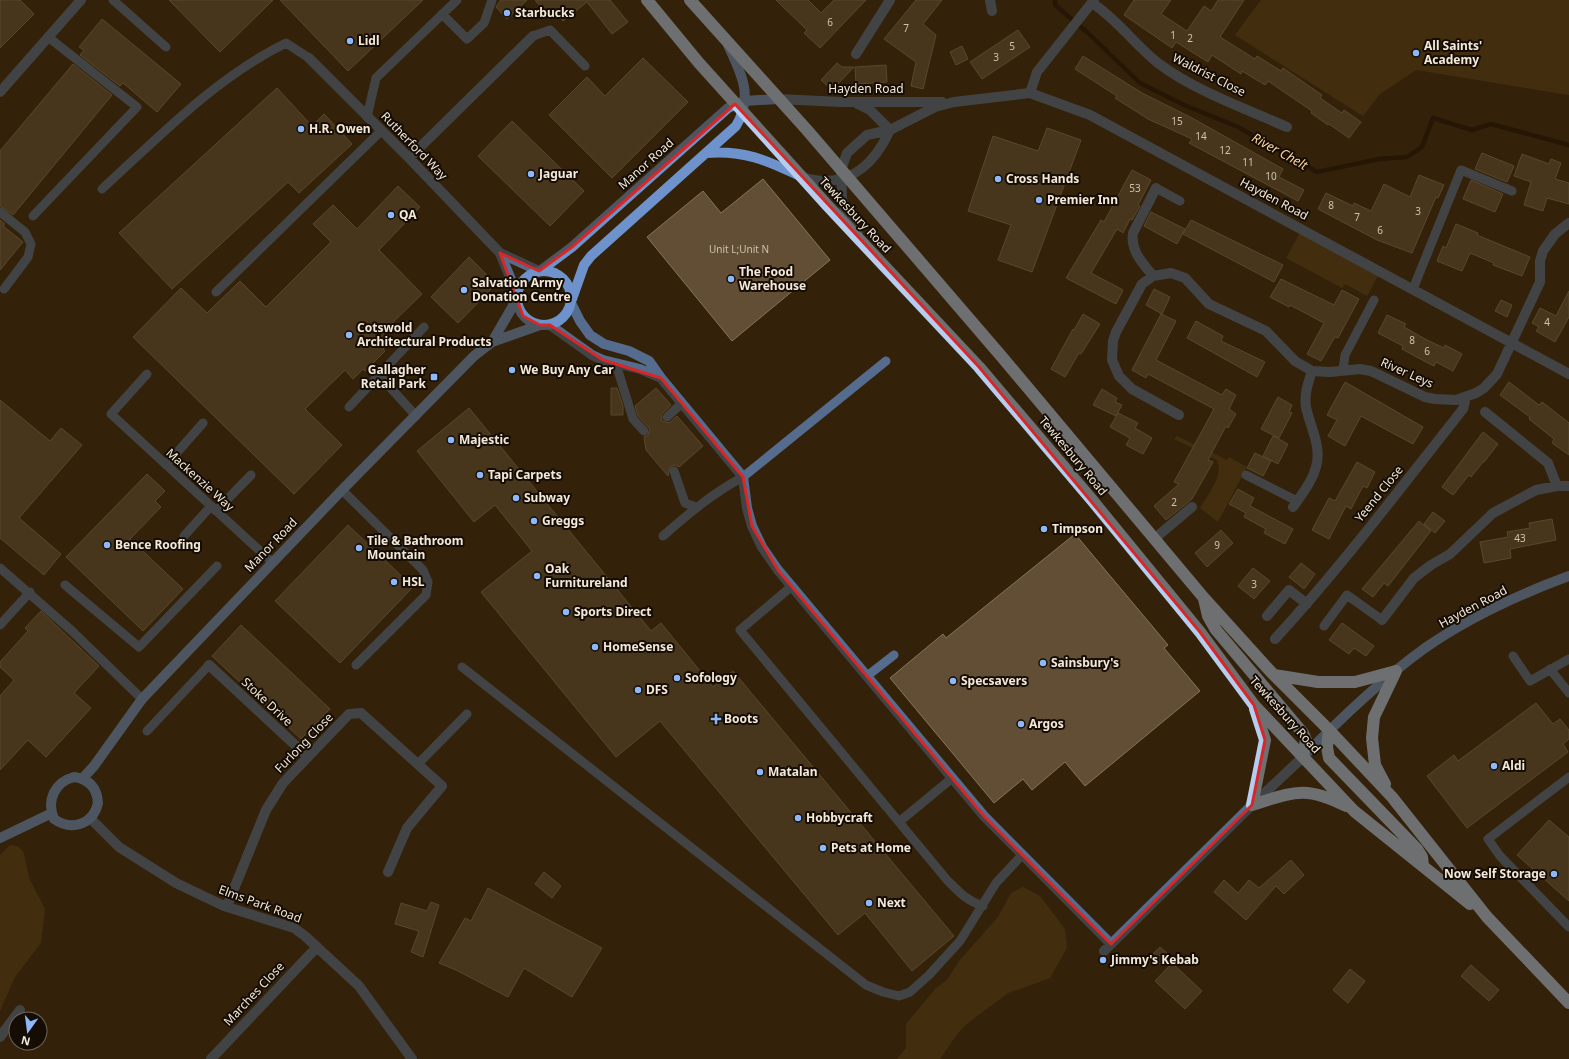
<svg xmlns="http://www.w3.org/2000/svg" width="1569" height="1059" font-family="'Noto Sans',sans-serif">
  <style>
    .green { fill: #563c14 }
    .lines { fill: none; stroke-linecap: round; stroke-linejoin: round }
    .stream { stroke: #170700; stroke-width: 4.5 }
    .building { fill: #614e34; stroke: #887459 }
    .lane { stroke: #556c8f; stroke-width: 9 }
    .street { stroke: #556c8f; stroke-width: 10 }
    .secondary { stroke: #6e93cc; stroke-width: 10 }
    .highway { stroke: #b6cdf0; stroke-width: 12 }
    .marked { fill: none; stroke: #d62828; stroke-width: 3; stroke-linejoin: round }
    .poi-dot { fill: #8db9fc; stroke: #150d04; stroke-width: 1.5 }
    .labels { text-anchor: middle; stroke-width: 4; stroke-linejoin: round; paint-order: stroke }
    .number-label { font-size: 10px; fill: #cec2b0 }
    .poi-label { font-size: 12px; font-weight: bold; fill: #f3e8d9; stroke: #150d04; text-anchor: start }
    .street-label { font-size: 12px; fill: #f3e8d9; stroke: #150d04 }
    .water-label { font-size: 13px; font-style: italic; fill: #fdd299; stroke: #150d04 }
  </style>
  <rect width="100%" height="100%" fill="#332209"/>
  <path class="green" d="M1261,0h308v95l-153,-25 -36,24 -17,22 -128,-81z
    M1302,229l78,43 -13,24 -22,-12 -3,4 -56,-30z
    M1177,436l50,24 2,-3 18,10 -29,55 -18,-14c8,-14 24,-32 17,-48l-43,-21z
    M10,845l8,1 6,7 5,25 16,31 -4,34 -26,34 -15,34v-156z
    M1023,887l17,9 25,33 2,19 -17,30 -42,15 -40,30 -10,10 -18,26h-43l9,-11v-24l30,-36 11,-8 12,-19 39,-44 13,-24z"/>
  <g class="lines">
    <path class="stream" d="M1055,0v5l33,28 52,50 44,22 54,22 79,45 62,-13 28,-2 15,-10 11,-29 39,12 19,-6 78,21"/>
  </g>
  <path class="building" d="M0,0h20l14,14 -34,34z
    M169,0h104l-53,52z
    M280,0h143l-75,71z
    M501,0h26l-20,19 -11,-12z
    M535,0h75l18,22 -16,12 -25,-32 -24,19 -9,-10 -6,5z
    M776,0h32l13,13 13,-13h32l-46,48 -16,-15 3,-3z
    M916,0h26l-19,24 13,11 -13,54 -12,-3 5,-24 -32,-23z
    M1134,0h37l-10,14 26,17 17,-25 7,5 7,-11h26l-24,37 35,22 2,-3 24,15 2,-3 39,27 -2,3 22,15 2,-3 17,12 -12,16 -20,-14 -1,1 -17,-12 1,-2 -44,-30 -3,4 -23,-14 -1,3 -29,-19 -4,7 -32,-20 -4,6 -48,-33z
    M102,19l79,65 -24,28 -34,-29 -3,3 -40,-31 4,-5 -5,-3z
    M1018,30l12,17 -48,32 -12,-17z
    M962,46l6,13 -12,6 -6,-13z
    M1083,56l59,37 50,25 91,51 -4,8 25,13 -6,11 -109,-58 3,-4 -44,-20 -33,-21 2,-2 -42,-27z
    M643,58l45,44 -76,76 -63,-63 38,-38 18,19z
    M837,63l5,4h12l-22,23 -11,-10z
    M73,64l39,31 -99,120 -13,-9v-55z
    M886,65l1,17 -31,2 -1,-17z
    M277,88l35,38 12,-12 28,30 -53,49 -11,-11 -116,107 -53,-56z
    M512,121l72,70 -34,35 -72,-70z
    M1047,128l34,12 -49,132 -34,-12 13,-35 -43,-14 25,-75 45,15z
    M1482,153l32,13 -7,16 -32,-13z
    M1522,154l27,10 2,-5 10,4 -6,16 14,4v21l-22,-6 -4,13 -19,-6 7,-23 -17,-6z
    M1132,170l19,10 -13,25 2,1 -8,14 -2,-1 -7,14 -6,-4 -26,44 32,17 -7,14 -50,-26 35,-58 3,2z
    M1419,175l25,10 -6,13 -2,-1 -24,56 -35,-13 -59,-31 8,-16 27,13 1,-3 17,8 13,-27 26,13z
    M763,179l67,81 -98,81 -85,-104 56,-46 18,22z
    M1471,180l32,14 -8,18 -32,-13z
    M398,186l22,21 -41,43 43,44 -38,37 9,9 -10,9 2,2 -20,20 -2,-2 -10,10 -8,-9 -40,39 37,36 -48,49 -161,-157 48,-49 26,25 33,-32 26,26 65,-65 -18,-18 20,-19 24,24z
    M1151,212l34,17 -8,15 -33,-18z
    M0,220l5,4 -2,2 20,16 -23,28z
    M1191,220l92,45 -9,17 -91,-48z
    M1456,224l22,9 -1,2 53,22 -8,19 -29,-11 1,-2 -24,-10 -8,18 -25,-10 6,-15 3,2z
    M469,257l27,27 -38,39 -27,-26z
    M1281,279l53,26 8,-15 17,9 -21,39 -3,-1 -14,24 -14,-7 17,-31 -34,-18 -1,2 -19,-10z
    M1154,289l16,8 -8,17 -16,-9z
    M1569,291v26l-14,25 -19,-11 3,-4 -7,-4 8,-15 16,8z
    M1501,300l11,5 -5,12 -12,-6z
    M1083,314l17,10 -19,30 -2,-1 -14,24 -14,-8 22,-40 1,1z
    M1161,314l15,7 -20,39 66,35 4,-6 10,6 -7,14 7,5 -8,14 -2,-2 -18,34 5,2 -21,37 -26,21 -12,-14 25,-22 -5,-2 40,-73 -66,-35 -2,4 -14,-8z
    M1387,315l19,9 -2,3 23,13 17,8 1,-3 17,9 -9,17 -17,-9 -2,4 -8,-4 -24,-13 1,-3 -25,-13z
    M1196,321l27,15 -2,5 44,21 -8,15 -70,-39z
    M1345,382l78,45 -10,17 -52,-28 -16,30 -17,-10 9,-16 -10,-5z
    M1509,382l30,23 3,-3 27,21v32l-17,-12 2,-4 -25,-20 1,-2 -30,-22z
    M611,388h6l6,18v9h-12z
    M656,388l15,17 -10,10 1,6 7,2 8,-7 26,30 -24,21 -4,-2 -5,2 -2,9 -22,-26 -2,-13 4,-2 2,-6 -12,-13 -3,-10z
    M1102,389l15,9 -2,4 7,3 -6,11 -23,-11z
    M1278,397l14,8 -3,7 3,1 -13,25 -18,-9z
    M0,400l50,41 11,-13 21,17 -63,73 42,36 -17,21 -44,-37z
    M469,408l182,223 10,-8 52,64 20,-16 221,265 -42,35 -47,-58 -27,22 -178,-214 -44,36 -135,-165 51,-41 -37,-46 -21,17 -57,-71z
    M1118,413l20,10 -3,5 17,10 -9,16 -17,-9 4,-7 -20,-11z
    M1483,432l15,12 -14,18h-1l-12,15 -2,-2 -16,20 -11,-8z
    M1273,436l15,8 -10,20 -15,-8z
    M1255,453l16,8 -8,15 -16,-8z
    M1357,462l18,10 -8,16 -4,-2 -12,23 -5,-3 -17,33 -17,-9 17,-32 6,3z
    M147,474l18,17 -10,10 6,6 -31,32 53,50 -40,42 -77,-74z
    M1238,489l16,9 -4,8 43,23 -8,15 -21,-11 2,-4 -22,-12 2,-4 -17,-9z
    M1433,512l12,9 -10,12 -11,-9z
    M1552,519l4,21 -46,9 1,9 -27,5 -4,-21 28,-5 -1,-5 23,-4 -1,-5z
    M1419,521l12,10 -43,55 -4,-3 -11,14 -11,-8z
    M348,525l65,62 -73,76 -65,-62z
    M1221,530l12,13 -26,24 -12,-14z
    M1075,534l93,111 -4,3 36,43 -115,95 -20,-24 -33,28 -9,-11 -29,24 -104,-125 53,-44 3,4z
    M1301,563l14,11 -11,15 -15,-12z
    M1253,568l17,13 -16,18 -16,-13z
    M41,611l58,55 -25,27 17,15 -45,49 -18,-17 -28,30v-74l14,-16 -14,-13v-5l28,-31 -3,-3z
    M1342,623l32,23 -8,10 -12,-8 -5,6 -20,-14z
    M241,625l89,84 -29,30 -89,-83z
    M1536,703l17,21 7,-5 9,11v9l-6,5 5,8 -101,76 -40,-52 27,-21 4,6z
    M1549,820l20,17v64l-52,-46z
    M1291,860l13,15 -20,19 -8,-8 -30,34 -32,-28 10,-12 14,13 11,-13 10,8z
    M544,872l17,14 -9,12 -17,-14z
    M488,888l114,60 -30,49 -48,-29 -16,29 -52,-27 -17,-7 26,-45 6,3z
    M431,902l8,3 -16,52 -12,-5 8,-21 -24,-7 6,-21 26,8z
    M1160,947l9,8 -9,9 -9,-8z
    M1172,963l30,28 -17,18 -30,-28z
    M1471,965l28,25 -10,11 -28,-25z
    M1350,969l15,12 -17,22 -15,-13z"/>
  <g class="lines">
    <path class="lane" d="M113,0l53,47
      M442,14l25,25 17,-16 8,-23
      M533,36l17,-6 35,36
      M367,117l9,-39 81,-78
      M1156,188l24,13
      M102,189c58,-53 113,-111 184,-146l23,15
      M0,212l25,20 6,12 -3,13 -24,32
      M33,216l104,-109 -89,-70
      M1413,289l48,-119 51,21
      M216,292l165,-161
      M616,364l17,55 11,12
      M1343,370l2,-15 29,-55
      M147,374l-36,40 161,148
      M379,375l37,41
      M349,407l75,-80
      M667,417l15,-14
      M166,465l37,-42
      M674,471l11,32 11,4
      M1246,475l51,26
      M342,490l81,80 5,12 -2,13 -70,70
      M216,511l35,-36
      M184,536l27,-30
      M663,536c25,-22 50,-43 80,-59l143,-116
      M0,568l72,63 70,68
      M65,585l74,62 78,-81
      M792,586l-52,44 207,250c12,12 20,21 36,26
      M0,625l30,-33
      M1324,626l23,-31 35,25
      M1513,656l17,25 39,-22
      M462,667l404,318 17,7 16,4 11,-4 19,-17 31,-34 36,-58 26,-28
      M1550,669l19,24
      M867,676l27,-21
      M147,731l62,-66
      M418,764l49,-50
      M1569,777l-81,62 12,17 69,71
      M899,822l52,-43"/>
    <path class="street" d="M990,0l2,11
      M1092,3c25,16 42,41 66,60 35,27 88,46 129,64
      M856,54l34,-54
      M309,58l100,100 91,95 17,41
      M0,92l81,-92
      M1030,93l7,-21 57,-72
      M778,99l63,3h101
      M856,103l14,7 20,20
      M409,158l124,-122
      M801,177c44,13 71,-8 89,-47
      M858,234l-13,-24 -3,-11 -1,-29 6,-17 20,-18 23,-5 45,-23 19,-5 76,-9 60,22 479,259
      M500,253l39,18
      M1153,276c-10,-13 -23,-25 -20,-43l23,-45
      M571,303l9,18 10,14 14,9 25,7 20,10 12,17 82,99 4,31 5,18 10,21 16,23 206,246 127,128
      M550,325l42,30 11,5 37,9 21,9
      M1485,412l63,51 9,23
      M1179,415l-47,-26 -13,-13 -7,-16 1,-19 3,-9 26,-48 11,-8 18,-3 14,5 24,26 57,27 29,30 17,10 18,1 30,-3 11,2 54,26 10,2 21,1 20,-7 8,-5 13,-14 43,-92v-21l3,-10 12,-17 14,-11
      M1293,507c9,-13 19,-25 23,-40 6,-21 -6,-40 -10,-60 -2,-13 2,-24 6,-36
      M1154,539l38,-32
      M1267,616l22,-26 18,14
      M1382,620l32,-42 17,-13 19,-11 43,-41 43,-23 21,-4h12
      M1275,639c67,-73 127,-153 188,-230l3,-12
      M209,665l99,92
      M90,818l29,29 57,36 48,23 70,22 11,8 54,50 53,73
      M227,906l39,-96 17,-27 66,-69 12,-1 81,73 -35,42 -19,44
      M1104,951l148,-146 51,-48
      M0,1037l20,-27
      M211,1059l105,-111"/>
    <path class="secondary" d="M706,153c38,-3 60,7 94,23
      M517 298a27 27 0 1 1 54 0a27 27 0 1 1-54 0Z
      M540,271l32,-24 156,-139 16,-7 34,-2
      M572,299l12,-34 7,-9 145,-130c18,-30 5,-53 -8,-81
      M492,342l25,-43
      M1303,757c38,-39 79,-78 122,-109 43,-30 95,-54 144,-72
      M74,777c15,2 23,11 24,26 -5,22 -27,28 -44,16 -8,-19 1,-37 20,-42z
      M83,778l11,-12 48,-67 200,-209 132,-134 18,-14 48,-17
      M0,838l52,-25"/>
    <path class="highway" d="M647,0l52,63 128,142 152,162 113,133 108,132 54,73 100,106 116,93
      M690,0l117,130 195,227 202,241 67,74 58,58 63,67 95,120 82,86
      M1204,599l4,17 8,14 87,103 3,7 -3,17
      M1274,675l44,7h37l41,-11
      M1255,709l10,31 -13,65c42,-13 53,-20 94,1
      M1329,730l-2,17 2,11 88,91 5,8 1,9
      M1385,784l-10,-19 -3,-27 2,-21 22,-46"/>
  </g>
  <path d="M0 0H1569V1059H0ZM735,104l244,263 221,265 54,73 11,35 -13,65 -141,139 -127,-128 -206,-246 -26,-44 -9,-49 -82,-99 -58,-18 -53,-35h-10l-17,-9 -23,-63 39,18 33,-24z" fill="#332209" fill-opacity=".55" fill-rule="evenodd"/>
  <path class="marked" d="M735,104l244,263 221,265 54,73 11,35 -13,65 -141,139 -127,-128 -206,-246 -26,-44 -9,-49 -82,-99 -58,-18 -53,-35h-10l-17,-9 -23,-63 39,18 33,-24z"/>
  <g class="poi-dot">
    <circle cx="507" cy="13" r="4"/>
    <circle cx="350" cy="41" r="4"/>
    <circle cx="1416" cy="53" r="4"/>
    <circle cx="301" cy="129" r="4"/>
    <circle cx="531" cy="174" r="4"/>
    <circle cx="998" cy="179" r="4"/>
    <circle cx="1039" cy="200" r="4"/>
    <circle cx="391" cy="215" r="4"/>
    <circle cx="731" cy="279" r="4"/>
    <circle cx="464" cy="290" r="4"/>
    <circle cx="349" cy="335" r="4"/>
    <circle cx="512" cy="370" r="4"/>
    <rect x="430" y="373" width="8" height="8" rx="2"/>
    <circle cx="451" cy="440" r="4"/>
    <circle cx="480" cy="475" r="4"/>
    <circle cx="516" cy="498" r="4"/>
    <circle cx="534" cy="521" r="4"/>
    <circle cx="1044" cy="529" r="4"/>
    <circle cx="107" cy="545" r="4"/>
    <circle cx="359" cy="548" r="4"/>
    <circle cx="537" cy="576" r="4"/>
    <circle cx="394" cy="582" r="4"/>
    <circle cx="566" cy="612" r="4"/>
    <circle cx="595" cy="647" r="4"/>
    <circle cx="1043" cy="663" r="4"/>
    <circle cx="677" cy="678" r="4"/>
    <circle cx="953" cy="681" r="4"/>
    <circle cx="638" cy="690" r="4"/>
    <path d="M714 713h4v4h4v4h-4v4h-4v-4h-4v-4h4z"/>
    <circle cx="1021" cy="724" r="4"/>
    <circle cx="1494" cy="766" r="4"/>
    <circle cx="760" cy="772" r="4"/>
    <circle cx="798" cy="818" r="4"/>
    <circle cx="823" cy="848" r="4"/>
    <circle cx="1554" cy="874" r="4"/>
    <circle cx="869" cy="903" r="4"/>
    <circle cx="1103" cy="960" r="4"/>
  </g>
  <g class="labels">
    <g class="number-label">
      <text x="830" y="26">6</text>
      <text x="906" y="32">7</text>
      <text x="1173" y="39">1</text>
      <text x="1190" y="42">2</text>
      <text x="1012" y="50">5</text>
      <text x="996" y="61">3</text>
      <text x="1177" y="125">15</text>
      <text x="1201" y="140">14</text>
      <text x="1225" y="154">12</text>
      <text x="1248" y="166">11</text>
      <text x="1271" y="180">10</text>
      <text x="1135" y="192">53</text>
      <text x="1331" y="209">8</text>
      <text x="1418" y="215">3</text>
      <text x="1357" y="221">7</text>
      <text x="1380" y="234">6</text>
      <text x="739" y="253">Unit L;Unit N</text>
      <text x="1547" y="326">4</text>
      <text x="1412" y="344">8</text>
      <text x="1427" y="355">6</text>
      <text x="1174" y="506">2</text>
      <text x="1520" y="542">43</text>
      <text x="1217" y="549">9</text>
      <text x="1254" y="588">3</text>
    </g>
    <g class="poi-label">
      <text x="515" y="17">Starbucks</text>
      <text x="358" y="45">Lidl</text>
      <text x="1424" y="50">All Saints'<tspan x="1424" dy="14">Academy</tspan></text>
      <text x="309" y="133">H.R. Owen</text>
      <text x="539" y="178">Jaguar</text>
      <text x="1006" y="183">Cross Hands</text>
      <text x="1047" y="204">Premier Inn</text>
      <text x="399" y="219">QA</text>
      <text x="739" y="276">The Food<tspan x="739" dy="14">Warehouse</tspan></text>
      <text x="472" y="287">Salvation Army<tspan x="472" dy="14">Donation Centre</tspan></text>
      <text x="357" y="332">Cotswold<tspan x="357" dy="14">Architectural Products</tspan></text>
      <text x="426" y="374" text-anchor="end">Gallagher<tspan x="426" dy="14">Retail Park</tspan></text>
      <text x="520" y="374">We Buy Any Car</text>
      <text x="459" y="444">Majestic</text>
      <text x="488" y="479">Tapi Carpets</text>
      <text x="524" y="502">Subway</text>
      <text x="542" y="525">Greggs</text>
      <text x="1052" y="533">Timpson</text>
      <text x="367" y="545">Tile &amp; Bathroom<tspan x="367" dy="14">Mountain</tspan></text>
      <text x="115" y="549">Bence Roofing</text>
      <text x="545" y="573">Oak<tspan x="545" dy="14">Furnitureland</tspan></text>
      <text x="402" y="586">HSL</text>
      <text x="574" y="616">Sports Direct</text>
      <text x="603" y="651">HomeSense</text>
      <text x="1051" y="667">Sainsbury's</text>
      <text x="685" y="682">Sofology</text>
      <text x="961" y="685">Specsavers</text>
      <text x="646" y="694">DFS</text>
      <text x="724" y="723">Boots</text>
      <text x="1029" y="728">Argos</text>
      <text x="1502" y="770">Aldi</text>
      <text x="768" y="776">Matalan</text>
      <text x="806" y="822">Hobbycraft</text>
      <text x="831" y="852">Pets at Home</text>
      <text x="1546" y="878" text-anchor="end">Now Self Storage</text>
      <text x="877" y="907">Next</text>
      <text x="1111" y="964">Jimmy's Kebab</text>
    </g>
    <g class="street-label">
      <text transform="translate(1209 75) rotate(27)" y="4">Waldrist Close</text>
      <text x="866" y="93">Hayden Road</text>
      <text transform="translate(414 146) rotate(46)" y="4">Rutherford Way</text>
      <text transform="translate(646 164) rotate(-42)" y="4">Manor Road</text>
      <text transform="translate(1274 199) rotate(28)" y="4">Hayden Road</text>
      <text transform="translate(855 215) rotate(47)" y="4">Tewkesbury Road</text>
      <text transform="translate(1407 373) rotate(24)" y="4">River Leys</text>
      <text transform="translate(1073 456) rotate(50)" y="4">Tewkesbury Road</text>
      <text transform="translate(200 480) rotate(42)" y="4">Mackenzie Way</text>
      <text transform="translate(1379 494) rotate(-51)" y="4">Yeend Close</text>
      <text transform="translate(271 545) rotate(-46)" y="4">Manor Road</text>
      <text transform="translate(1473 607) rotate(-28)" y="4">Hayden Road</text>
      <text transform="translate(267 702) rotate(43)" y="4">Stoke Drive</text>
      <text transform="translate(1285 715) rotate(48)" y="4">Tewkesbury Road</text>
      <text transform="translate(304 743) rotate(-46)" y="4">Furlong Close</text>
      <text transform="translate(260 904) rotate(20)" y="4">Elms Park Road</text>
      <text transform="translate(254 994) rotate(-47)" y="4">Marches Close</text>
    </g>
    <g class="water-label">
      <text transform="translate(1280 151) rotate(29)" y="5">River Chelt</text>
    </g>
  </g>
  <g transform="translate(28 1031) rotate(194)"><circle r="19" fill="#150d04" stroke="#6e6559"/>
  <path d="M0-3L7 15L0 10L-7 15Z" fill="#8db9fc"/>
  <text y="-6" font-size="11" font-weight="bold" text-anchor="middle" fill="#f3e8d9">N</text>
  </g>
</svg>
